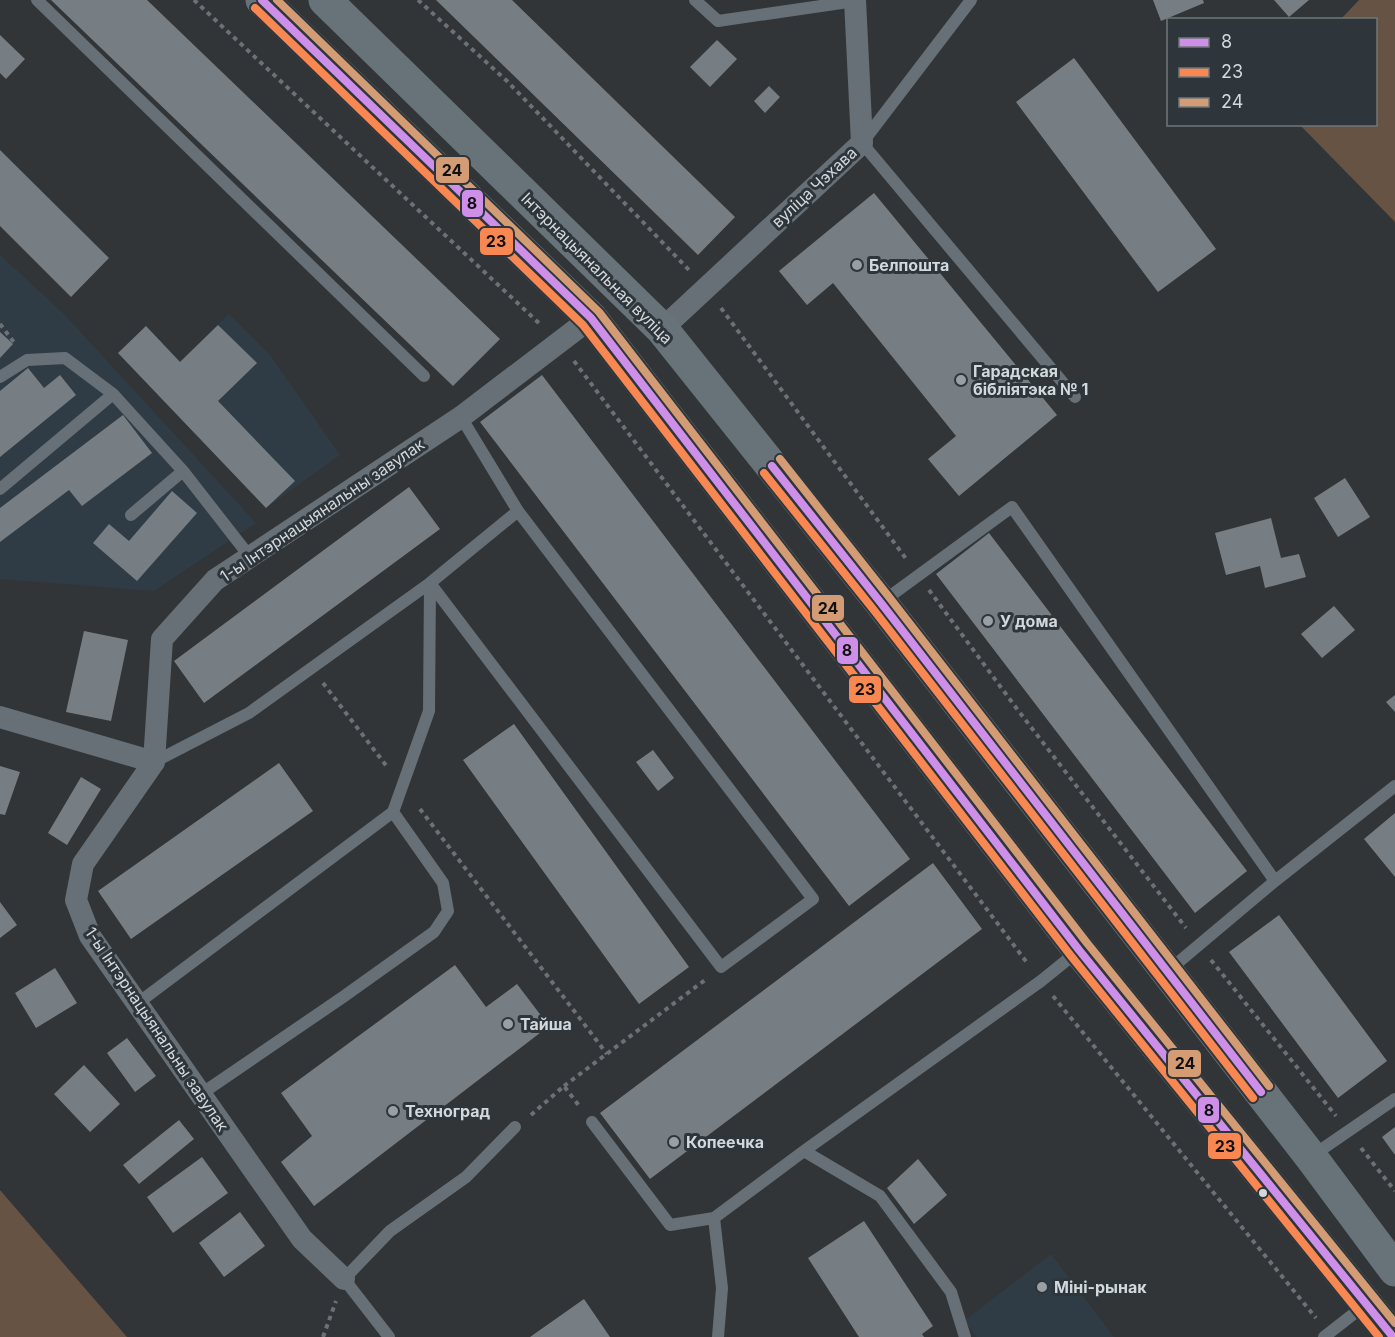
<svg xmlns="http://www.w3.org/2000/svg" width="1395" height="1337" font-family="Inter,sans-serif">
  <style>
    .built { fill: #303c45 }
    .forest { fill: #665344 }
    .building { fill: #777e83 }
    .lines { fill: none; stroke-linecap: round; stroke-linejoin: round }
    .path { stroke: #6b7176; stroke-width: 4; stroke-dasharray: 4.5 4.5; stroke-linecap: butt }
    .lane { stroke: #677077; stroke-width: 12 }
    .street { stroke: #677077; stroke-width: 22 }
    .secondary { stroke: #687379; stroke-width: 33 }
    .bus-1-casing { stroke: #2e363b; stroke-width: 12 }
    .bus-2-casing { stroke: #2e363b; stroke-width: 12 }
    .bus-3-casing { stroke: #2e363b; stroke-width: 12 }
    .bus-1 { stroke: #ce8fe9; stroke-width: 8 }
    .bus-2 { stroke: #f88751; stroke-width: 8 }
    .bus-3 { stroke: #d39c74; stroke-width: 8 }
    .poi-dot { fill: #9a9fa3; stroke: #2e363b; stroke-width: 2 }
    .bus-dot { fill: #d3d8dc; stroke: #2e363b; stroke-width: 2 }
    .labels { text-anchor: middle; stroke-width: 6; stroke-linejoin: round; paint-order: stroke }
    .street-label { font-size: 16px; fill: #d3d8dc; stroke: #2e363b }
    .poi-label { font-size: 16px; font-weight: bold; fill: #d3d8dc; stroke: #2e363b; text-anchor: start }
    .line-badge { stroke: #2e363b; stroke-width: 2 }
    .pale-badge-label { font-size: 16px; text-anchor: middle; font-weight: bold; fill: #111 }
  </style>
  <rect width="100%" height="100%" fill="#313538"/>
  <path class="built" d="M0,255l63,58 193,210 -102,68 -154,-12z
    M229,314l41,41 70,100 -74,53 -148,-155 28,-27 34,35z
    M1051,1254l63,83h-137l-13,-16z"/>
  <path class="forest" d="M1359,0h36v222l-95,-97 76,-1v-104l-35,-1z
    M0,1190l127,147h-127z"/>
  <path class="building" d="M51,0h96l353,339 -47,47z
    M436,0h76l223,217 -37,38z
    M1153,0h50l1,3 -43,18z
    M1274,0h35l-20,17z
    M0,35l25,24 -19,20 -6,-6z
    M717,40l20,19 -27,28 -20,-20z
    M1074,58l142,191 -58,43 -142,-190z
    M769,86l11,11 -15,16 -11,-12z
    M0,150l109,108 -38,39 -71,-71z
    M874,193l183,222 -98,81 -31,-37 28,-23 -123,-153 -26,22 -28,-34z
    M218,325l39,38 -39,38 77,80 -29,27 -148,-155 28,-27 34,36z
    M0,332l13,12 -13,14z
    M28,368l16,20 16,-13 16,20 -76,62v-66z
    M542,375l368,484 -61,47 -369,-484z
    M123,415l29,38 -70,53 -13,-16 -69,52v-34z
    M1345,478l25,39 -32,20 -24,-39z
    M409,487l31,42 -236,174 -30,-42z
    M172,491l25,22 -60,68 -44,-38 16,-19 20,17z
    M1271,518l10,40 18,-4 7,23 -41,11 -5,-22 -34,9 -11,-42z
    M989,533l258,338 -52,42 -259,-339z
    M1334,606l21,24 -33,28 -21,-24z
    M84,631l44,9 -17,81 -45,-9z
    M1395,695v17l-9,-10z
    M514,724l175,243 -50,37 -176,-244z
    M653,750l21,28 -16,13 -22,-29z
    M279,763l34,48 -182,128 -33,-48z
    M0,766l20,6 -15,43 -5,-1z
    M81,777l20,12 -34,56 -19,-12z
    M1395,813v64l-31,-38z
    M933,863l49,66 -332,250 -50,-66z
    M0,902l17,23 -17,13z
    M1279,915l108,146 -49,37 -109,-146z
    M455,965l31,42 31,-23 32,42 -235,180 -33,-44 31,-26 -31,-43z
    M55,968l22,35 -41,25 -21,-35z
    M127,1038l29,38 -21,16 -28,-39z
    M84,1065l36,39 -30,28 -36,-38z
    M179,1120l15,19 -55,45 -16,-19z
    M1395,1127v28l-13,-18z
    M202,1157l26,36 -55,40 -26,-36z
    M918,1159l29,36 -33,29 -27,-36z
    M240,1212l25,34 -41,31 -25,-34z
    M864,1221l69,105 -11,8 2,3h-65l-51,-79z
    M584,1299l26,38h-80z"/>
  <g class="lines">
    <path class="path" d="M194,0l347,325
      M418,0l89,81 182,189
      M721,308l186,252
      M0,324l16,21
      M574,361l454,603
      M929,590l88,119 169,219
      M323,683l65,85
      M420,809l187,245
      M1211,960l125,156
      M1053,996l263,322
      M564,1086l141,-106
      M531,1115l33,-29 16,21
      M1361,1148l34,43
      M323,1337l13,-36"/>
    <path class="lane" d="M37,0l387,376
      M695,0l23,21 137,-20
      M971,0l-109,143 213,254
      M0,377l27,-17 38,-2 48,36 70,77 67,86
      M461,417l57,94 295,388 -92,68 -291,-384 88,-72
      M0,489l113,-95
      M131,515l52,-44
      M882,602l130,-95 263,374
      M154,762l95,-49 181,-130
      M1168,971l107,-90 120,-95
      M138,1003l255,-191 36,-101 1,-128
      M201,1094l142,-97 91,-65 14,-21 -5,-28 -50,-71
      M592,1122l78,103 44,-7
      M804,1151l76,45 71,96 14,45
      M1312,1156l83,-57
      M389,1337l-45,-58 46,-48 76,-54 49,-50
      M718,1337l4,-49 -8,-70 90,-67 237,-170 37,-30
      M1324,1337l41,-32"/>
    <path class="street" d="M662,329l200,-186 -7,-143
      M0,717l154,45 -71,102 -7,36 14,36 212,303 42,40
      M154,762l8,-123 53,-59 246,-163 130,-99"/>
    <path class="secondary" d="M262,0l329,318 488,632 314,387
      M325,0l337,329 219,274 430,554 84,113"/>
    <g class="bus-1-casing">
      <path id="bus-1" d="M262,0l329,318 488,632 314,387
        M772,466l109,137 380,489"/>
    </g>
    <g class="bus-2-casing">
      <path id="bus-2" d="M255,8l328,317 488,631 308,381
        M764,473l109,136 380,489"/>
    </g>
    <g class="bus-3-casing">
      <path id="bus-3" d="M277,0l322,312 488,631 308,380
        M780,459l109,138 380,489"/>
    </g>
    <use href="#bus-1" class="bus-1"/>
    <use href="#bus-2" class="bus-2"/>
    <use href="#bus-3" class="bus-3"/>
  </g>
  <g class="poi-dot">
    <circle cx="857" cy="265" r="6"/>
    <circle cx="961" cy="380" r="6"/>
    <circle cx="988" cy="621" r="6"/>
    <circle cx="508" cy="1024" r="6"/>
    <circle cx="393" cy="1111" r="6"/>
    <circle cx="674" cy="1142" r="6"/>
    <circle cx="1042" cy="1287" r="6"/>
  </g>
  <circle class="bus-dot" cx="1263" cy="1193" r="5"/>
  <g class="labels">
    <g class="street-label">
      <text transform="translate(814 187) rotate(-43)" y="6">вуліца Чэхава</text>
      <text transform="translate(597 268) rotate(45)" y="6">Інтэрнацыянальная вуліца</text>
      <text transform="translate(322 510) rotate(-34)" y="6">1-ы Інтэрнацыянальны завулак</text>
      <text transform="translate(157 1029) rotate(56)" y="6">1-ы Інтэрнацыянальны завулак</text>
    </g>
    <g class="poi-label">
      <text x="869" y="271">Белпошта</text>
      <text x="973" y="377">Гарадская<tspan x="973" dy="18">бібліятэка № 1</tspan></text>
      <text x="1000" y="627">У дома</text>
      <text x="520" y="1030">Тайша</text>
      <text x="405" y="1117">Техноград</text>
      <text x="686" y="1148">Копеечка</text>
      <text x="1054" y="1293">Міні-рынак</text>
    </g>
  </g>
  <g class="line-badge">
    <rect x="435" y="156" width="35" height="28" rx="6" fill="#d39c74"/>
    <rect x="461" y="189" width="23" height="29" rx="6" fill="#ce8fe9"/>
    <rect x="479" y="227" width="35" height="29" rx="6" fill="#f88751"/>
    <rect x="811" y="594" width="34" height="28" rx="6" fill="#d39c74"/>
    <rect x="836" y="636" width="23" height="29" rx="6" fill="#ce8fe9"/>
    <rect x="848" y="675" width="34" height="29" rx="6" fill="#f88751"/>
    <rect x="1167" y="1049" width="35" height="29" rx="6" fill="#d39c74"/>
    <rect x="1197" y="1096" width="23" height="28" rx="6" fill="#ce8fe9"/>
    <rect x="1207" y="1132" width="35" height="28" rx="6" fill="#f88751"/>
  </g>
  <g class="pale-badge-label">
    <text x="452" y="176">24</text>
    <text x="472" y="209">8</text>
    <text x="496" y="247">23</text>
    <text x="828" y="614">24</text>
    <text x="847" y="656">8</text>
    <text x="865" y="695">23</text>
    <text x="1185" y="1069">24</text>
    <text x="1209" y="1116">8</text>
    <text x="1225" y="1152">23</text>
  </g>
  <rect x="1167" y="18" width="210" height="108" fill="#2e363b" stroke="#70777b" stroke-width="1.5"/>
  <rect x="1179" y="38" width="30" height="9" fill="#ce8fe9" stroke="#70777b" stroke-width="1.5"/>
  <text x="1221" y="48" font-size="18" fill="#d3d8dc">8</text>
  <rect x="1179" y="68" width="30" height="9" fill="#f88751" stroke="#70777b" stroke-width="1.5"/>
  <text x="1221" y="78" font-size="18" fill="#d3d8dc">23</text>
  <rect x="1179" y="98" width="30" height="9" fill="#d39c74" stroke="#70777b" stroke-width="1.5"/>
  <text x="1221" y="108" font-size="18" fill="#d3d8dc">24</text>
</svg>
